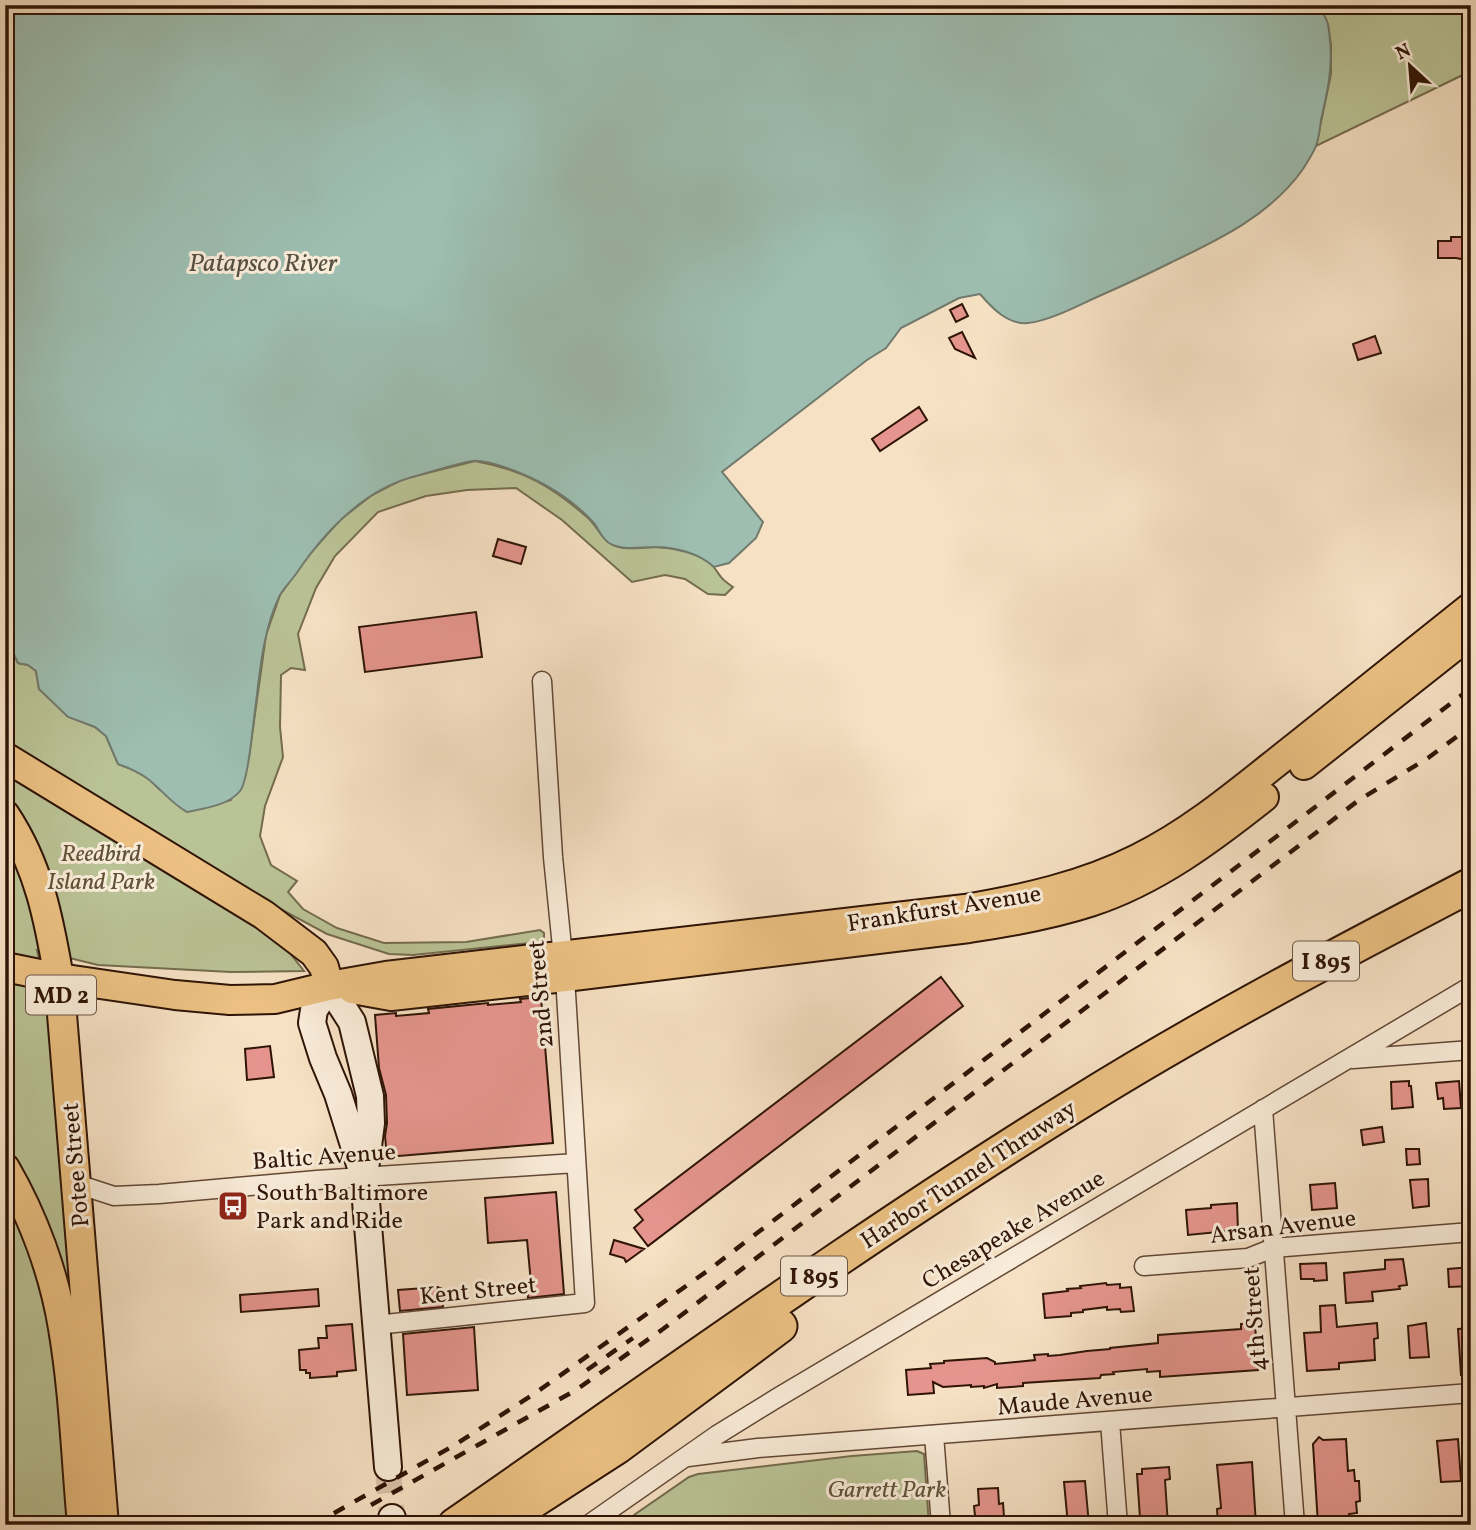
<svg xmlns="http://www.w3.org/2000/svg" width="1476" height="1530" font-family="Vollkorn,serif">
  <style>
    .green { fill: #bac396; stroke: #746c4e; stroke-width: 2 }
    .water { fill: #9dbeb1; stroke: #717a6d; stroke-width: 2 }
    .building { fill: #e5958d; stroke: #2f1406; stroke-width: 2 }
    .lines { fill: none; stroke-linecap: round; stroke-linejoin: round }
    .secondary-tunnel { stroke: #d8c2a8; stroke-width: 26; stroke-dasharray: 26 13; stroke-linecap: butt }
    .minor-casing { stroke: #614736; stroke-width: 21 }
    .secondary-casing { stroke: #2f1406; stroke-width: 30 }
    .primary-casing { stroke: #2f1406; stroke-width: 32 }
    .motorway-casing { stroke: #2f1406; stroke-width: 37 }
    .minor { stroke: #f9ecd9; stroke-width: 18 }
    .secondary { stroke: #f9ecd9; stroke-width: 26 }
    .primary { stroke: #ebc082; stroke-width: 28 }
    .motorway { stroke: #ebc082; stroke-width: 33 }
    .rail { stroke: #2f1406; stroke-width: 4.5; stroke-dasharray: 12 12; stroke-linecap: butt }
    .labels { text-anchor: middle; stroke-width: 6; stroke-linejoin: round; paint-order: stroke }
    .shield { fill: #f9ecd9; stroke: #6c5545; stroke-width: 2 }
    .shield-label { font-size: 23px; font-weight: bold; fill: #2f1406 }
    .park-label { font-size: 24px; font-style: italic; fill: #605138; stroke: #f9ecd9 }
    .street-label { font-size: 24px; fill: #2f1406; stroke: #f9ecd9 }
    .poi-label { font-size: 24px; fill: #2f1406; stroke: #f9ecd9; text-anchor: start }
    .water-label { font-size: 26px; font-style: italic; fill: #565042; stroke: #f9ecd9 }
  </style>
  <rect width="100%" height="100%" fill="#f6e1c4"/>
  <filter id="stains"><feTurbulence type="fractalNoise" baseFrequency=".00286" numOctaves="4"/><feColorMatrix values="0 0 0 0 .2 0 0 0 0 .09 0 0 0 0 .02 0 0 0 .5 -.17"/></filter>
  <radialGradient id="worn" r=".72"><stop offset=".6" stop-color="#630" stop-opacity="0"/><stop offset="1" stop-color="#630" stop-opacity=".3"/></radialGradient>
  <path class="green" d="M1308,5h163v66l-155,75 15,-72v-29l-3,-21 -16,-18z
    M475,461c48,9 77,25 113,57 10,9 13,21 25,27 13,6 29,2 43,2 16,1 37,5 51,14 7,4 9,10 14,16 3,4 8,7 12,10l-8,8 -17,-1 -23,-15 -20,-4 -33,7 -70,-62 -46,-32 -49,2 -41,6 -48,16 -43,44 -19,32 -18,46 7,36 -14,-2 -10,7 -1,52 3,30 -18,49 -5,30 11,29 26,16 -9,11 15,17 34,19 47,15 82,-1 74,-12 4,3v5l-5,4 -126,13 -24,-1 -62,-20 -50,-27 -15,20 23,20 19,24 -73,1 -133,-7 -61,-15 13,61 22,275 3,239h-70v-875l8,2 5,11 10,2 8,6 3,18 29,27 27,11 11,9 12,28 14,5 16,9 12,12 41,19 30,-9 18,-43 17,-122 14,-40 27,-38 33,-37 32,-25 31,-16z
    M917,1451l7,3 5,71h-303l8,-10 55,-38 9,-3 154,-18z"/>
  <path class="water" d="M5,5h1303c19,3 21,20 22,36 3,27 -3,53 -9,79 -1,8 -2,18 -5,26 -3,8 -9,16 -13,23 -32,46 -85,71 -133,94 -24,12 -48,23 -73,34 -20,9 -48,24 -69,26 -20,2 -36,-15 -48,-29l-21,4 -58,30 -15,20 -19,12 -145,112 41,50 -7,16 -27,25 -15,4c-15,-14 -39,-20 -59,-20 -16,0 -32,4 -46,-4 -8,-5 -10,-14 -16,-21 -24,-26 -57,-44 -89,-55 -9,-3 -22,-7 -31,-6 -19,3 -38,10 -57,15 -52,13 -91,55 -120,98 -5,7 -12,14 -16,21 -16,32 -20,73 -24,108 -3,18 -7,76 -16,88 -12,15 -36,17 -53,21 -15,-8 -25,-22 -39,-33 -9,-7 -19,-11 -30,-15l-12,-28 -11,-9 -27,-10 -29,-28 -3,-18 -8,-6 -10,-2 -5,-11 -8,-2z"/>
  <path class="building" d="M1451,237h20v24l-15,-3h-18v-17h13z
    M962,304l6,12 -12,6 -6,-12z
    M962,332l13,26 -20,-9 -6,-11z
    M1375,336l6,17 -23,7 -5,-16z
    M919,407l8,13 -47,31 -8,-12z
    M498,539l28,8 -5,17 -28,-8z
    M476,612l6,45 -117,15 -6,-45z
    M941,977l22,29 -315,240 -14,-18 9,-8 -8,-10z
    M541,997l12,146 -166,14 -2,-21 2,-13 -1,-28 -7,-27 -4,-53 21,-2v3l33,-3 -1,-4 60,-6v2l33,-3 -1,-3z
    M270,1046l4,31 -27,3 -2,-31z
    M1409,1081v5h2l2,21 -21,2 -1,-27z
    M1459,1081l2,27 -17,1 -1,-11 -5,1 -2,-16z
    M1382,1127l2,15 -21,3 -2,-15z
    M1406,1149h13l1,15 -13,1z
    M1428,1179l1,27 -16,2 -3,-28z
    M1335,1183l2,25 -25,2 -2,-25z
    M556,1192l8,102 -36,4 -1,-15h4l-4,-43 -39,3 -3,-45z
    M1237,1203l1,27 -50,5 -2,-25 25,-2v-3z
    M614,1240l30,9 -18,13 -2,-4 -14,-4z
    M1403,1259l4,26 -8,1 1,3 -28,3 1,9 -27,2 -2,-30 41,-4v-9z
    M1326,1263l1,17 -13,1v-2h-13l-1,-15z
    M1471,1267v19l-22,1 -1,-18z
    M1106,1283l1,2 13,-1v4l11,-1 3,24 -13,1 -1,-3 -13,1v-3l-24,3v2l-12,1v3l-26,2 -2,-24 25,-3 -1,-2 14,-1 -1,-2z
    M438,1287v1h3l2,19 -43,4 -2,-21z
    M318,1289l1,17 -78,6 -1,-17z
    M1335,1305l2,22 40,-4 1,15 -4,1 1,21 -36,3v6l-32,2 -3,-38 17,-1 -1,-26z
    M1255,1323l3,47 -98,7v-6l-13,1v-3l-34,3 1,2 -13,1 -1,3 -77,5v3l-26,2v-4l-13,4v-2l-13,1v-2l-28,2 -10,-5 1,11 -26,2 -2,-25 25,-2 -1,-4 14,-1v-2l43,-3 8,4v2l40,-4 -1,-5 14,-1v2l12,-1 27,-4 23,-2v-1l48,-5v-8l83,-6v-5z
    M1426,1323l3,34 -19,1 -2,-32z
    M352,1324l4,46 -19,2v4l-27,2v-5h-4v-3h-6l-1,-20 20,-2 -1,-10h9l-1,-12z
    M474,1327l4,63 -71,5 -4,-61z
    M1471,1328v47h-10l-3,-46z
    M1319,1437l4,3 23,-1 2,32 6,-1 1,11h4l1,20 -4,1 1,11 -8,1 1,9h-9v2h-23l-5,-81z
    M1458,1439l3,42 -20,1 -4,-41z
    M1252,1462l4,63h-38l-1,-16 4,-1v-1l-4,-42z
    M1169,1467l1,12 -5,1 3,45h-22v-7h-6l-3,-44h5v-5z
    M1085,1481l4,44h-21l-4,-43z
    M998,1488l1,16 4,-1 1,14h-4l1,8h-25l-2,-19 5,-1 -1,-16z"/>
  <g class="lines">
    <path class="secondary-tunnel" d="M388,1467l4,51"/>
    <g class="minor-casing">
      <path id="minor" d="M1353,1059l118,-9
        M1263,1109l32,416
        M77,1184l37,12 45,-2 158,-14 259,-17
        M1144,1266l104,-8 25,-10 198,-16
        M376,1325l209,-22 -20,-326 -12,-120 -11,-176
        M1110,1422l8,103
        M934,1435l7,90
        M688,1457l70,-9 713,-55
        M588,1525l129,-90 60,-37 694,-412"/>
    </g>
    <g class="secondary-casing">
      <path id="secondary" d="M364,1177l-26,-83 -15,-36 -11,-35 2,-13 15,-24 23,36 18,74 1,27 -7,54 24,290
        M392,1518v7"/>
    </g>
    <g class="primary-casing">
      <path id="primary" d="M5,757l259,158 50,38 10,14 5,19
        M1304,765l167,-132
        M5,815c34,51 44,105 54,163l45,547
        M5,967l54,11 116,17 55,5 45,-1 54,-13 57,-10 579,-67c59,-10 118,-23 172,-50 59,-29 109,-73 160,-113 58,-46 116,-93 174,-139
        M352,989l39,7 174,-19 404,-49c41,-6 81,-13 121,-26 65,-21 121,-63 174,-105
        M5,1168c28,48 49,105 58,160 11,65 13,131 19,197"/>
    </g>
    <g class="motorway-casing">
      <path id="motorway" d="M455,1525c205,-142 408,-289 620,-420 128,-80 262,-150 396,-220
        M496,1525l121,-78 163,-121"/>
    </g>
    <use href="#minor" class="minor"/>
    <use href="#secondary" class="secondary"/>
    <use href="#primary" class="primary"/>
    <use href="#motorway" class="motorway"/>
    <path class="rail" d="M587,1370l46,-32
      M371,1505l205,-115 87,-61 696,-529 69,-42 43,-32
      M313,1525l140,-79 81,-52 176,-125 761,-581"/>
  </g>
  <defs>
    <g id="bus-square" transform="scale(1.575)"><rect x="-9" y="-9" width="18" height="18" rx="4" fill="#8f2418" stroke="#f9ecd9"/><path d="M-5-6H5V4H4V6H2V4H-2V6H-4V4H-5ZM-3.5-4V0h7V-4ZM-3.5 1.2v1.5H-2V1.2ZM2 1.2v1.5H3.5V1.2Z" fill="#fff"/></g>
  </defs>
  <g fill-rule="evenodd">
    <use href="#bus-square" x="233" y="1206"/>
  </g>
  <g class="labels">
    <g class="shield">
      <rect x="1293" y="941.5" width="66" height="39" rx="5"/>
      <rect x="26" y="975.5" width="70" height="39" rx="5"/>
      <rect x="781" y="1256.5" width="66" height="39" rx="5"/>
    </g>
    <g class="shield-label">
      <text x="1326" y="969">I 895</text>
      <text x="61" y="1003">MD 2</text>
      <text x="814" y="1284">I 895</text>
    </g>
    <g class="park-label">
      <text x="101" y="861">Reedbird<tspan x="101" dy="28">Island Park</tspan></text>
      <text x="887" y="1497">Garrett Park</text>
    </g>
    <g class="street-label">
      <text transform="translate(944 908) rotate(-9)" y="8">Frankfurst Avenue</text>
      <text transform="translate(540 994) rotate(-95)" y="8">2nd Street</text>
      <text transform="translate(324 1156) rotate(-4)" y="8">Baltic Avenue</text>
      <text transform="translate(75 1165) rotate(-95)" y="8">Potee Street</text>
      <text transform="translate(968 1174) rotate(-33)" y="8">Harbor Tunnel Thruway</text>
      <text transform="translate(1283 1226) rotate(-7)" y="8">Arsan Avenue</text>
      <text transform="translate(1013 1229) rotate(-31)" y="8">Chesapeake Avenue</text>
      <text transform="translate(478 1290) rotate(-6)" y="8">Kent Street</text>
      <text transform="translate(1254 1319) rotate(-94)" y="8">4th Street</text>
      <text transform="translate(1075 1400) rotate(-5)" y="8">Maude Avenue</text>
    </g>
    <g class="poi-label">
      <text x="256" y="1200">South Baltimore<tspan x="256" dy="28">Park and Ride</tspan></text>
    </g>
    <g class="water-label">
      <text x="263" y="271">Patapsco River</text>
    </g>
  </g>
  <rect width="1476" height="1530" fill="none" stroke="#f6e1c4" stroke-width="28"/>
  <rect x="7" y="7" width="1462" height="1516" fill="none" stroke="#2f1406" stroke-width="3.5"/>
  <rect x="14" y="14" width="1448" height="1502" fill="none" stroke="#2f1406" stroke-width="2"/>
  <g transform="translate(1410 66) rotate(334)" stroke="#f9ecd9" stroke-width="5" paint-order="stroke">
  <path d="M0-5L12 26L0 18L-12 26Z" fill="#2f1406"/>
  <text y="-10" font-size="19" font-weight="bold" text-anchor="middle" fill="#2f1406">N</text>
  </g>
  <rect width="100%" height="100%" filter="url(#stains)"/>
  <rect width="100%" height="100%" fill="url(#worn)"/>
</svg>
